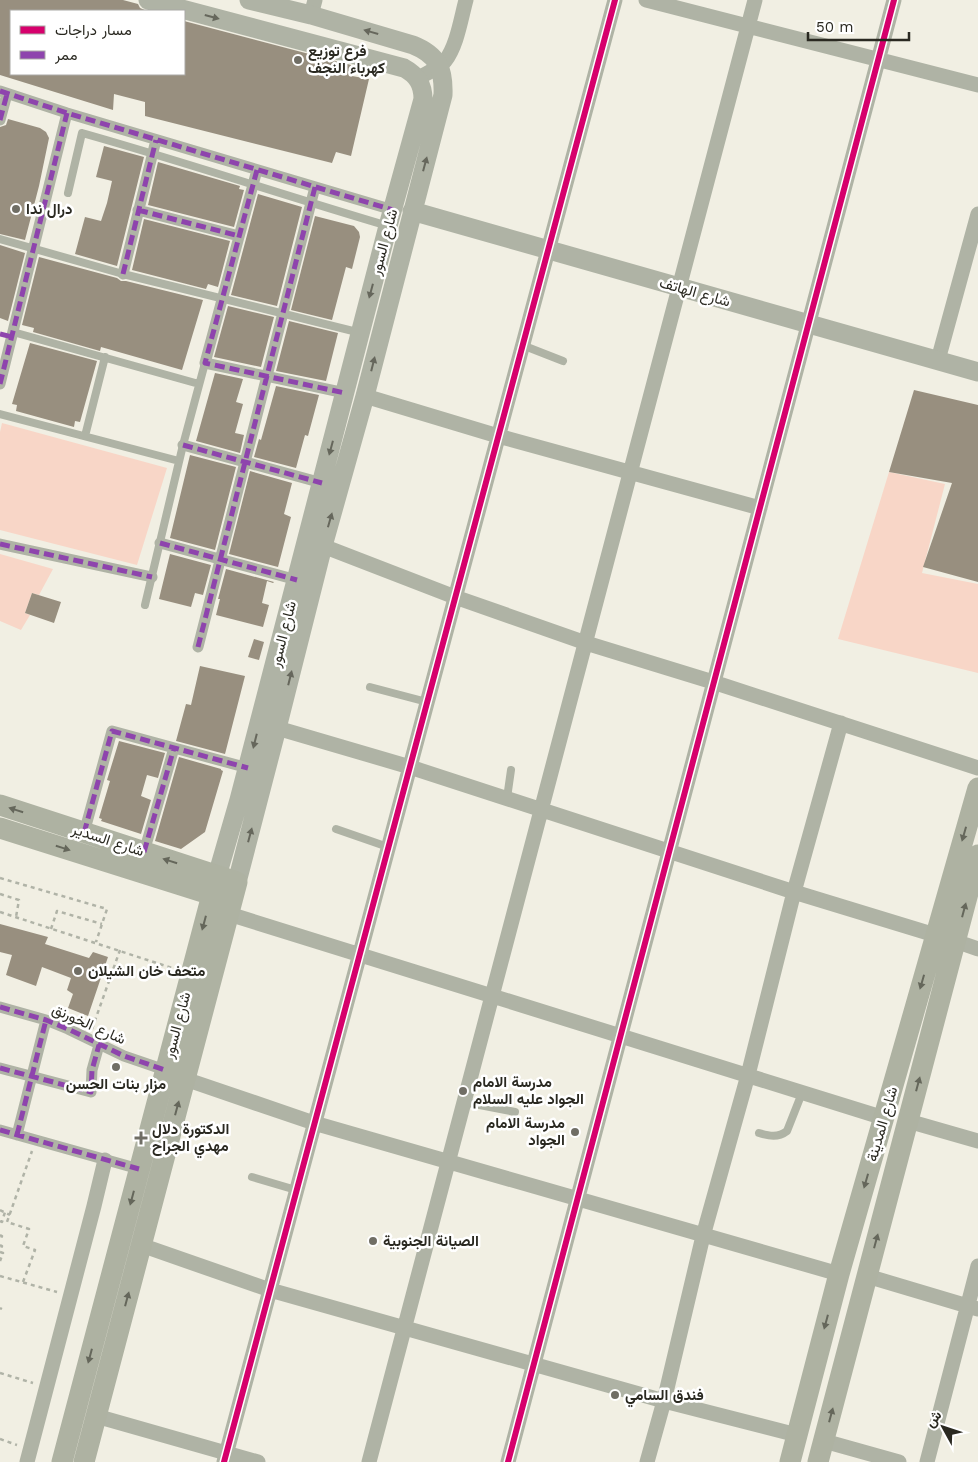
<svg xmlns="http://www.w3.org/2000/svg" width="978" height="1462" font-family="'Work Sans',Vazirmatn,sans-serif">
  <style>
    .green { fill: #f8d6c7 }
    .building { fill: #988f7f }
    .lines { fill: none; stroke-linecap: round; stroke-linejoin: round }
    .path { stroke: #b0b3a7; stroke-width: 2.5; stroke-dasharray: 4 4; stroke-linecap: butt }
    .service { stroke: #afb3a5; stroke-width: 8 }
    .pedestrian { stroke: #afb3a5; stroke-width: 11 }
    .minor { stroke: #afb3a5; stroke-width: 15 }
    .tertiary { stroke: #afb3a5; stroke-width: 19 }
    .secondary { stroke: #aeb2a2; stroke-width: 21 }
    .quiet { stroke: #8e44ad; stroke-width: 5; stroke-dasharray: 10 5; stroke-linecap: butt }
    .cycleway-casing { stroke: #fff; stroke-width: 9 }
    .cycleway { stroke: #d6006c; stroke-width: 6 }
    .oneway { fill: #66675c }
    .oneway2 { fill: #65675b }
    .poi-dot { fill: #706e65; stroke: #fff; stroke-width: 2 }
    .labels { text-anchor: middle; stroke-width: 5; stroke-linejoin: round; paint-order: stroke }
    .poi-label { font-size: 15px; font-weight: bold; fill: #2a2921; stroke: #fff; text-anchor: start }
    .street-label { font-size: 15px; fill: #2a2921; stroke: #fff }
  </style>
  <rect width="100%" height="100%" fill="#f1efe3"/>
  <path class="green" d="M2,423l165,45 -30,97 -137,-35v-98z
    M889,472l56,12 -23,89 56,11v89l-140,-34z
    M0,554l53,15 -14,26 -7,-2 -7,20 5,2 -9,15 -21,-9z"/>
  <path class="building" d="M0,0h123l15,4 2,4 7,3h-136v63h173v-53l167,44 1,11 17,3 -18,77 -15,-4 -4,11 -187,-47v-14l-31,-8 -1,16 -113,-35z
    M8,119l32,9 6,4 3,6 -10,48 -14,54 -25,-6v-107l6,-2z
    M104,146l40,11 -27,109 -42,-12 10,-37 16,4 6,-18 5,-22 -16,-4z
    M158,162l82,24 -1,3 5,1 -10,37 -86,-22z
    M258,194l44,13 -25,99 -46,-11z
    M315,216l39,10 5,6 1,5 -8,32 -6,-2 -14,53 -41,-10z
    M144,219l86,22 -12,46 -10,-3 -2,5 -74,-19z
    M0,245l25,8 -17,68 -8,-3z
    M39,257l78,21 4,3h5l77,19 -21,70 -81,-23 -1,4 -67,-19 1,-4 -12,-3z
    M228,306l46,11 -13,50 -47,-10z
    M289,321l49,12 -12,48 -50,-10z
    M30,343l67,18 -17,61 -5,-1 -1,6 -58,-16 1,-6 -5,-1z
    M215,373l28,6 -7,23 7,2 -8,29 9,2 -4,18 -44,-12z
    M276,386l43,9 -11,41 -3,-1 -9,33 -42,-11 5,-18 2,1z
    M914,390l64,15v177l-55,-15 29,-84 -63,-11z
    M190,455l46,12 -21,83 -45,-12z
    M250,471l42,12 -8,31 7,3 -13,50 -49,-13z
    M170,554l41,11 -8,30 -8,-2 -4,14 -32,-8z
    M226,569l48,13 -1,1 -6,-2 -5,22 7,2 -6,22 -47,-12 4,-16h-2z
    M32,593l29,9 -7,21 -29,-10z
    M254,639l10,3 -5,18 -11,-3z
    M200,666l45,10 -20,78 -49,-13 10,-37 5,1z
    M119,741l46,12 -7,25 -11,-3 -6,21 10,4 -10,34 -40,-13 1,-2 -3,-1 11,-37 -3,-1z
    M179,757l42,12v1l2,1 -18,61 -24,17 -26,-8z
    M0,924l48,13 -3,7 44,14 4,-6 15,5 -20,59 -20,-8 5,-14 -6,-4 4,-12 -29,-11 -6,19 -30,-11 6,-20 -12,-3z"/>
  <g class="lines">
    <path class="path" d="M0,878l107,31 -11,33
      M0,894l19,6 -3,17
      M0,912l175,57
      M51,929l6,-18 45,13
      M92,1029l28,-79
      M0,1210l10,5
      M0,1221l2,1 3,-10
      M0,1235l2,1 -2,5
      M0,1245l2,1 -2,5
      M0,1252l3,1 -3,8
      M0,1276l57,16
      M23,1282l12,-32 -12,-4 6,-17 -22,-7 25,-71
      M0,1308l2,1
      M0,1373l33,10
      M0,1439l17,6"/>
    <path class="service" d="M68,193l14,-60c103,29 204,63 306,93
      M0,239l123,35 238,59
      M13,332l186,52
      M522,345l41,16
      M0,414l179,47
      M85,436l20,-79
      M145,605l38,-160 22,-82
      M370,687l57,15
      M507,798l4,-28
      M336,829l52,18
      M464,1102l51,10
      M759,1133c10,3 19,5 28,-2l15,-38
      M252,1177l44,13"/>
    <path class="pedestrian" d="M0,91l67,22 326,97
      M0,120l7,-26
      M257,170l-52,193 140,30
      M138,210l101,26
      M123,274l33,-134
      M0,384l67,-271
      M183,445l139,38
      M160,543l137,37
      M0,544l152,33
      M198,647l117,-460
      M84,833l28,-102 136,37
      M144,852l30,-104
      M0,1007l46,13 22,9 56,27 41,14
      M0,1068l91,24 1,-22 7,-25
      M0,1130l139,39
      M17,1135l29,-115"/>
    <path class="minor" d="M646,0l332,85
      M311,15l4,-15
      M418,78c9,-5 20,-9 27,-17 12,-15 16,-43 21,-61
      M938,360l40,-146
      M365,396l133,40 262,72
      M323,546l132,51 131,46 127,39 265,86
      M277,728l133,39 384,125 141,43
      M229,914l655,204
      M955,941l23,8
      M185,1079l129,44 525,151
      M908,1121l70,20
      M141,1245l129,45 394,111 133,34
      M867,1276l111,33
      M96,1416l162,46
      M824,1441l75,21
      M27,1462l67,-256 11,-46
      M224,1462l391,-1462
      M369,1462l386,-1462
      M508,1462l386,-1462
      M647,1462l17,-61 39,-165 45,-161 46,-183 47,-169
      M927,1462l51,-196"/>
    <path class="tertiary" d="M148,0l256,68c13,7 19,16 19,31l-35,127 -149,574 -22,76
      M412,211l566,161
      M237,882l40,-154 46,-182 42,-150 78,-301c1,-26 -5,-40 -30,-50l-102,-30 -62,-15"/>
    <path class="secondary" d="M0,805l237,77 -153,580
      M0,828l225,71
      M62,1462l155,-586
      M790,1462l49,-188 139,-486
      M818,1462l160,-607"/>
    <path class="quiet" d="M0,91l67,22 326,97
      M0,120l7,-26
      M257,170l-52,193 140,30
      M138,210l101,26
      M123,274l33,-134
      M0,334l12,3
      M0,384l67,-271
      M183,445l139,38
      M160,543l137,37
      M0,544l152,33
      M198,647l117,-460
      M84,833l28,-102 136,37
      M144,852l30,-104
      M0,1007l46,13 22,9 56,27 41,14
      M0,1068l91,24 1,-22 7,-25
      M0,1130l139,39
      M17,1135l29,-115"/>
    <g class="cycleway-casing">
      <path id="cycleway" d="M224,1462l391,-1462
        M508,1462l386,-1462"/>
    </g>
    <use href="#cycleway" class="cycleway"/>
  </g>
  <defs><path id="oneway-solid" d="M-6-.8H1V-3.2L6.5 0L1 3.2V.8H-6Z" transform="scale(1.25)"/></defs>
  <g class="oneway">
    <use href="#oneway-solid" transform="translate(212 17) rotate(15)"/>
    <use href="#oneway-solid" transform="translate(371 32) rotate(-164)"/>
    <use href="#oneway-solid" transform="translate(425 164) rotate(-75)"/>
    <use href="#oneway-solid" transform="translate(371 291) rotate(105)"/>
    <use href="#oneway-solid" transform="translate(373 364) rotate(-76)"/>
    <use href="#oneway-solid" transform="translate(331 448) rotate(105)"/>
    <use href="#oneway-solid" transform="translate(330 520) rotate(-74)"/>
    <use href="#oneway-solid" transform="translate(290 678) rotate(-76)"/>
    <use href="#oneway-solid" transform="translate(255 741) rotate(104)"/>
    <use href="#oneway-solid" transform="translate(250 835) rotate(-75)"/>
  </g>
  <g class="oneway2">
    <use href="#oneway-solid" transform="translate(16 810) rotate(-162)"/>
    <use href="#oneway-solid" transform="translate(964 834) rotate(106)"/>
    <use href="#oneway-solid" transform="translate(63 848) rotate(17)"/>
    <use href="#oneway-solid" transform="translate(170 861) rotate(-162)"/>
    <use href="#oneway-solid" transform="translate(964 910) rotate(-75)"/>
    <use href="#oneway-solid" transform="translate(204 923) rotate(105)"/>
    <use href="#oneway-solid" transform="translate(922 982) rotate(106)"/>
    <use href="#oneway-solid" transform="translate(918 1084) rotate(-75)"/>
    <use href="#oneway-solid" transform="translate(177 1108) rotate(-75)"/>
    <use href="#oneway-solid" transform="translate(866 1181) rotate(106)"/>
    <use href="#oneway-solid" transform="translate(132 1198) rotate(105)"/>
    <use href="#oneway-solid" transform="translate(876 1241) rotate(-75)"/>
    <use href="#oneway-solid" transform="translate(127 1299) rotate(-75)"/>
    <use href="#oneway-solid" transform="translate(826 1322) rotate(105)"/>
    <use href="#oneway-solid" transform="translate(90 1356) rotate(105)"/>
    <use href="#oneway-solid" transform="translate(831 1415) rotate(-75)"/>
  </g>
  <g class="poi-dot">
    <circle cx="298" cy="60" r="5"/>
    <circle cx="16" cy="209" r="5"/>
    <circle cx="78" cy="971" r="5"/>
    <circle cx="116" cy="1067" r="5"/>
    <circle cx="463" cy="1091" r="5"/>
    <circle cx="575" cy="1132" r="5"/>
    <path d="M138.5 1130.5h5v5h5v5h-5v5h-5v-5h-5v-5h5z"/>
    <circle cx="373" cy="1241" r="5"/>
    <circle cx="615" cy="1395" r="5"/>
  </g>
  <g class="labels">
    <g class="poi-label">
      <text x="308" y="56">فرع توزيع<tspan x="308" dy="17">كهرباء النجف</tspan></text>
      <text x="26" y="214">درال ندا</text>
      <text x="88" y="976">متحف خان الشيلان</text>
      <text x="473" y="1087">مدرسة الامام<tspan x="473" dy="17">الجواد عليه السلام</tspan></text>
      <text x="116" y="1089" text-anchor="middle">مزار بنات الحسن</text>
      <text x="565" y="1128" text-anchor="end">مدرسة الامام<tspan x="565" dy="17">الجواد</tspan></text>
      <text x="152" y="1134">الدكتورة دلال<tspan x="152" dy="17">مهدي الجراح</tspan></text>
      <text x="383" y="1246">الصيانة الجنوبية</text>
      <text x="625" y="1400">فندق السامي</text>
    </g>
    <g class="street-label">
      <text transform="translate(384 242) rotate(-75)" y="5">شارع السور</text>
      <text transform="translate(695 292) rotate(16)" y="5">شارع الهاتف</text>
      <text transform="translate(283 634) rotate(-76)" y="5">شارع السور</text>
      <text transform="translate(108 840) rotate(18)" y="5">شارع السدير</text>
      <text transform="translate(89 1024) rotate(24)" y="5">شارع الخورنق</text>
      <text transform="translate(177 1025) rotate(-75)" y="5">شارع السور</text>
      <text transform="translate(882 1124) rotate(-74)" y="5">شارع المدينة</text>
    </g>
  </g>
  <rect x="10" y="10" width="175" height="65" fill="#ffffff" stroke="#aaa9a6"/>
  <rect x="20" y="26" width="25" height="8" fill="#d6006c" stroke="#aaa9a6"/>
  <text x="55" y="35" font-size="15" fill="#2a2921">مسار دراجات</text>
  <rect x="20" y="51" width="25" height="8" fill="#8e44ad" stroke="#aaa9a6"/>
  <text x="55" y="60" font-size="15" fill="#2a2921">ممر</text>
  <g transform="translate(943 1427) rotate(310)" stroke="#ffffff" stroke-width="4" paint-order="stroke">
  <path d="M0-4L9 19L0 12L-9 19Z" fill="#2a2921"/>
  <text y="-8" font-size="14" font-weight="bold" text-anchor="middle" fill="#2a2921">ش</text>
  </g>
  <path d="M808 32v8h101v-8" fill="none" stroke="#2a2921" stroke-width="2.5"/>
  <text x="816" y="32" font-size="15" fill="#2a2921" stroke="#ffffff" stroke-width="4" paint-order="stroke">50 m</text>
</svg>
